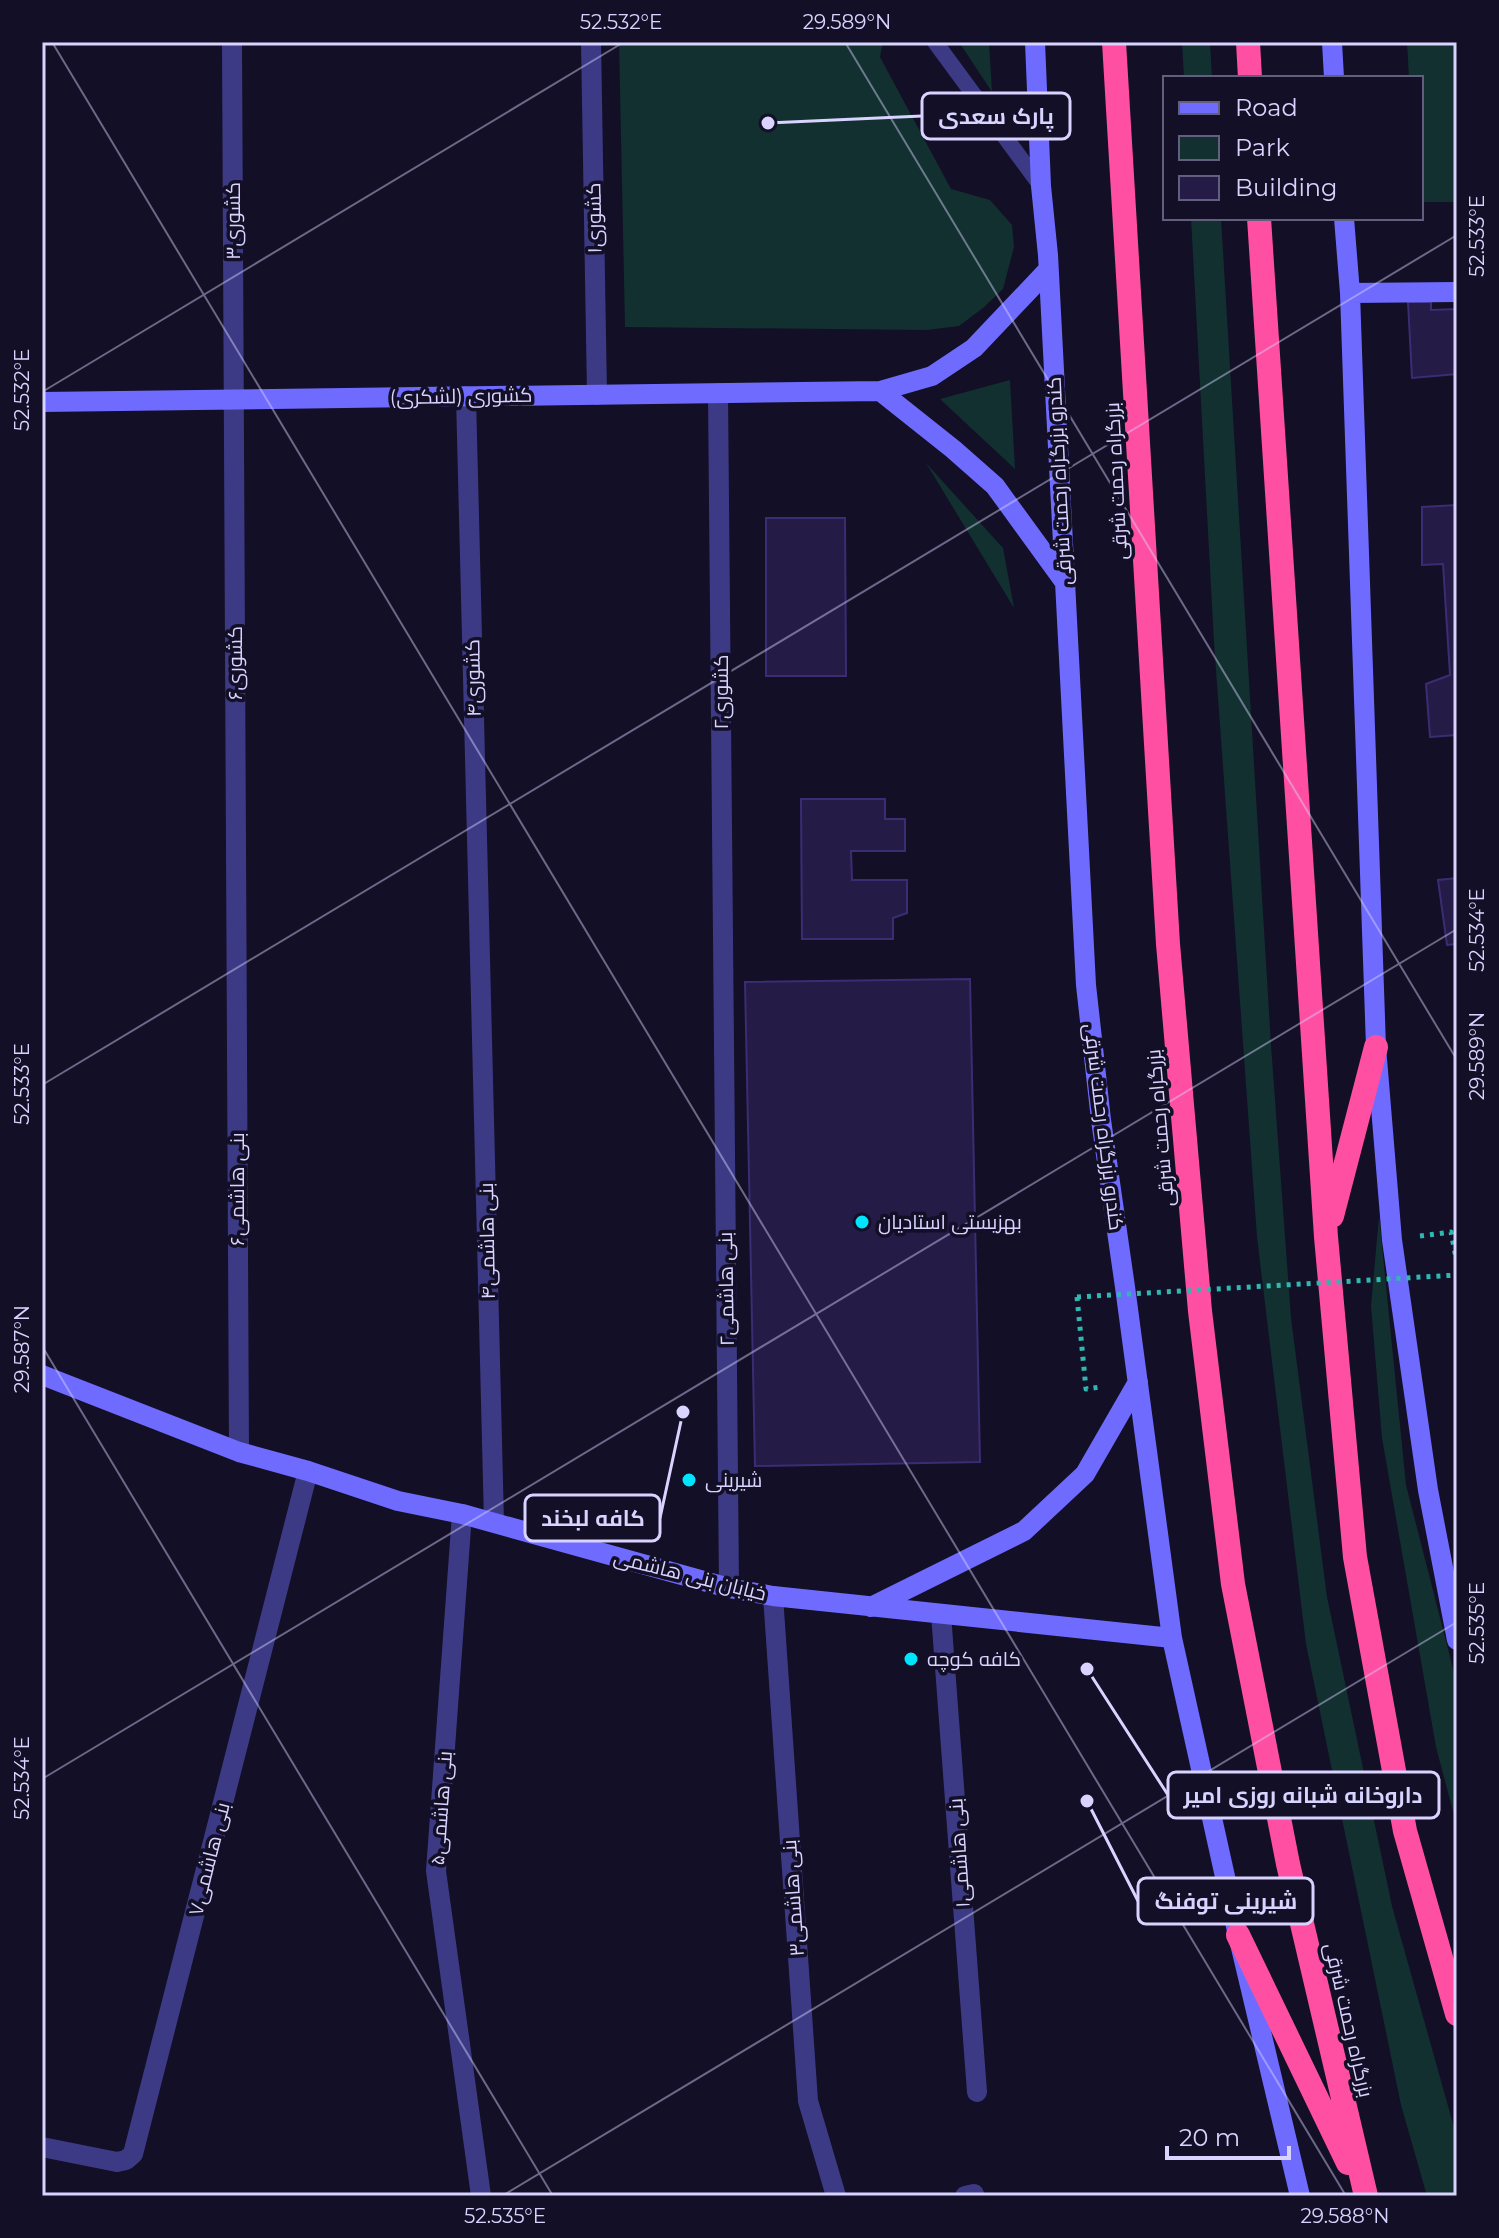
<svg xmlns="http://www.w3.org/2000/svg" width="1499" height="2238" font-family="Montserrat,Cairo,sans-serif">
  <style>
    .green { fill: #12302f }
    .building { fill: #241b47; stroke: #3b2d73; stroke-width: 2 }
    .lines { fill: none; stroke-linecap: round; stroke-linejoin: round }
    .path { stroke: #2fb8b0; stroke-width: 5; stroke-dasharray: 4 6; stroke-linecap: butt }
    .lane { stroke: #3d3a85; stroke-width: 16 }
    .street { stroke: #3d3a85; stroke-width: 20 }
    .secondary { stroke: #6f6bff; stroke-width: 20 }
    .highway { stroke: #ff4fa3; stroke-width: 24 }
    .path-bridge { stroke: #2fb8b0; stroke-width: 5; stroke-dasharray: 4 6; stroke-linecap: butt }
    .ticks { fill: none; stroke: #d9d4ff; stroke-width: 2; stroke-opacity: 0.45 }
    .poi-dot { fill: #00e5ff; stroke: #130f26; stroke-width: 3 }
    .labels { text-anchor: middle; stroke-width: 7; stroke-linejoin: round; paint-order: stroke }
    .street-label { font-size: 20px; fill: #d9d4ff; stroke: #130f26 }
    .poi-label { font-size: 20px; fill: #d9d4ff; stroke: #130f26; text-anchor: start }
    .leader { fill: none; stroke: #d9d4ff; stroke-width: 3 }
    .callout-dot { fill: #d9d4ff; stroke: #130f26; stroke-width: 3 }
    .callout { fill: #130f26; stroke: #d9d4ff; stroke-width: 3 }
    .callout-label { font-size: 22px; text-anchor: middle; font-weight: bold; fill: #d9d4ff }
    .neatline { fill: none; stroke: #d9d4ff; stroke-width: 3 }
    .ticks-label { font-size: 20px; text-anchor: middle; fill: #d9d4ff }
  </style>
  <rect width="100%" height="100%" fill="#130f26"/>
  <path class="green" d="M619,42h264l-3,15 71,132 39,11 22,25 2,22 -11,42 -20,19 -24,18 -32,4 -302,-3z
    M959,42h30l3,50z
    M1182,42h28l2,36h-28z
    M1407,42h50v160h-36v-124h-12z
    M1191,218h30l50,827 20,273 36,279 65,309 65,232v58h-30l-26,-91 -95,-461 -49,-407 -43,-595z
    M1010,380l5,89 -75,-70z
    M926,463l77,85 11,60z
    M1379,1216l27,269 51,199v142l-21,-79 -54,-309 -11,-132z"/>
  <path class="building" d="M1408,302h23v8l26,-1v65l-45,4z
    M1457,505v230l-27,2 -4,-53 24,-9 -7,-111 -21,1v-58z
    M766,518h79l1,158h-80z
    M801,799h84v20h20v32h-54l1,29h55v33l-14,5v21h-91z
    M1457,878v66l-10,1 -9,-65z
    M970,979l10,483 -225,4 -10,-484z"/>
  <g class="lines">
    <path class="path" d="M1420,1236l31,-4 6,31
      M1077,1297l9,92 14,-2"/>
    <path class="lane" d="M935,42l106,144"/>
    <path class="street" d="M232,42l7,1410
      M591,42l6,353
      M718,393l11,1195
      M466,396l28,1126
      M462,1514l-26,357 45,325
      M773,1596l35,505 28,95
      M941,1614l36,478
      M42,2147l75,15 9,-2 7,-6 175,-683
      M965,2196l9,-2"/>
    <path class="secondary" d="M1035,42l6,144 7,69 38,730 15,135 24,167 47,351 66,297 62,261
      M1332,42l2,36
      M1344,218l6,75 26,754 16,193 36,250 29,150
      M1350,293l107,-1
      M880,391l73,58 42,37 69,95
      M42,402l838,-11 52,-15 42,-28 74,-78
      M42,1375l197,77 69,19 90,30 64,13 267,74 44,8 399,42
      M871,1607l153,-76 61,-57 53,-92"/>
    <path class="highway" d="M1114,42l54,902 32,367 33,273 55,280 78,332
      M1248,42l2,36
      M1259,218l67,1019 29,320 50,274 52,183
      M1332,1216l44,-169
      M1238,1935l110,228"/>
    <path class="path-bridge" d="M1077,1297l380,-22"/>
  </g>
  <path class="ticks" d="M52,42l1294,2154M845,42l612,1018M42,392l582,-350M42,1085l1415,-850M42,1346l511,850M42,1779l1415,-850M502,2196l955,-574"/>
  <g class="poi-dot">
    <circle cx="862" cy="1222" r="8"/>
    <circle cx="689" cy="1480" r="8"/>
    <circle cx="911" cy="1659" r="8"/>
  </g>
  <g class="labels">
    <g class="street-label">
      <text transform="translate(594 218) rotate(-91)" y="7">۱کشوری</text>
      <text transform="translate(233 221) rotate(-90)" y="7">۳کشوری</text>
      <text transform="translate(461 396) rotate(-1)" y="7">کشوری (لشکری)</text>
      <text transform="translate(1059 481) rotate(-93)" y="7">کندرو بزرگراه رحمت شرقی</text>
      <text transform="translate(1116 481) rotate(-93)" y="7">بزرگراه رحمت شرقی</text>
      <text transform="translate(235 663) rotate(-90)" y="7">کشوری۶</text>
      <text transform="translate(473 678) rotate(-91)" y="7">کشوری۴</text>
      <text transform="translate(721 692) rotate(-90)" y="7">کشوری۲</text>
      <text transform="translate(1104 1127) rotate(83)" y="7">کندرو بزرگراه رحمت شرقی</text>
      <text transform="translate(1160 1128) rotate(-95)" y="7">بزرگراه رحمت شرقی</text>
      <text transform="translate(237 1189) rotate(-90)" y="7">۶بنی هاشمی</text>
      <text transform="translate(487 1241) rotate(-91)" y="7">۴بنی هاشمی</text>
      <text transform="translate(726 1289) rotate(-91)" y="7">۲بنی هاشمی</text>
      <text transform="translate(690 1575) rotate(14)" y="7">خیابان بنی هاشمی</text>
      <text transform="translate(441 1808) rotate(-86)" y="7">بنی هاشمی۵</text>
      <text transform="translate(959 1853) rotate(-94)" y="7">بنی هاشمی۱</text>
      <text transform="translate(209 1859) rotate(-76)" y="7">بنی هاشمی۷</text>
      <text transform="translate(793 1898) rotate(-94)" y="7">بنی هاشمی۳</text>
      <text transform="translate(1349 2020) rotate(77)" y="7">بزرگراه رحمت شرقی</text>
    </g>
    <g class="poi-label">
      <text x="878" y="1229">بهزیستی استادیان</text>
      <text x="705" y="1487">شیرینی</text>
      <text x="927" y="1666">کافه کوچه</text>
    </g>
  </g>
  <path class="leader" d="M768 123L922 116M683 1412L660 1518M1087 1669L1168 1795M1087 1801L1138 1901"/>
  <g class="callout-dot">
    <circle cx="768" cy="123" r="8"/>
    <circle cx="683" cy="1412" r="8"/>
    <circle cx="1087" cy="1669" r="8"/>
    <circle cx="1087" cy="1801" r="8"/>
  </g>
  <g class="callout">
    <rect x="922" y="93" width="148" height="46" rx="8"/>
    <rect x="525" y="1495" width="135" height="46" rx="8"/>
    <rect x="1168" y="1772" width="271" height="46" rx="8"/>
    <rect x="1138" y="1878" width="175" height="46" rx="8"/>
  </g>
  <g class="callout-label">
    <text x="996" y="124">پارک سعدی</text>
    <text x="593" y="1526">کافه لبخند</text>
    <text x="1303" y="1803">داروخانه شبانه روزی امیر</text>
    <text x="1226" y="1909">شیرینی توفنگ</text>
  </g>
  <rect width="1499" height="2238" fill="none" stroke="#130f26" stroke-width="88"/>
  <rect x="1163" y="76" width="260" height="144" fill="#130f26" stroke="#625e7d" stroke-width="2"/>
  <rect x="1179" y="102" width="40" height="12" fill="#6f6bff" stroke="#625e7d" stroke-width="2"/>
  <text x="1235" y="116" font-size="24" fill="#d9d4ff">Road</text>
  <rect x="1179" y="136" width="40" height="24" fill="#12302f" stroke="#625e7d" stroke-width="2"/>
  <text x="1235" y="156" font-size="24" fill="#d9d4ff">Park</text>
  <rect x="1179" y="176" width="40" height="24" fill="#241b47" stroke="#625e7d" stroke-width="2"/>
  <text x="1235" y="196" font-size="24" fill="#d9d4ff">Building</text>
  <path d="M1167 2146v12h122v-12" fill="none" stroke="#d9d4ff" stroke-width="4"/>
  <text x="1179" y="2146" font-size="24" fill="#d9d4ff" stroke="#130f26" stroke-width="6" paint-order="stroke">20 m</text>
  <rect x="44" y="44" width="1411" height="2150" class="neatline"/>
  <g class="ticks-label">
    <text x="621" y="29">52.532°E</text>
    <text x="847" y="29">29.589°N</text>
    <text transform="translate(1477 236) rotate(-90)" y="7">52.533°E</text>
    <text transform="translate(22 390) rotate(-90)" y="7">52.532°E</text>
    <text transform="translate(1477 930) rotate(-90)" y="7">52.534°E</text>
    <text transform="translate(1477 1056) rotate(-90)" y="7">29.589°N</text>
    <text transform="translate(22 1084) rotate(-90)" y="7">52.533°E</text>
    <text transform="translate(22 1349) rotate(-90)" y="7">29.587°N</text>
    <text transform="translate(1477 1623) rotate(-90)" y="7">52.535°E</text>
    <text transform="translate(22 1778) rotate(-90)" y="7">52.534°E</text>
    <text x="505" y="2223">52.535°E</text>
    <text x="1345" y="2223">29.588°N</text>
  </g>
</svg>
